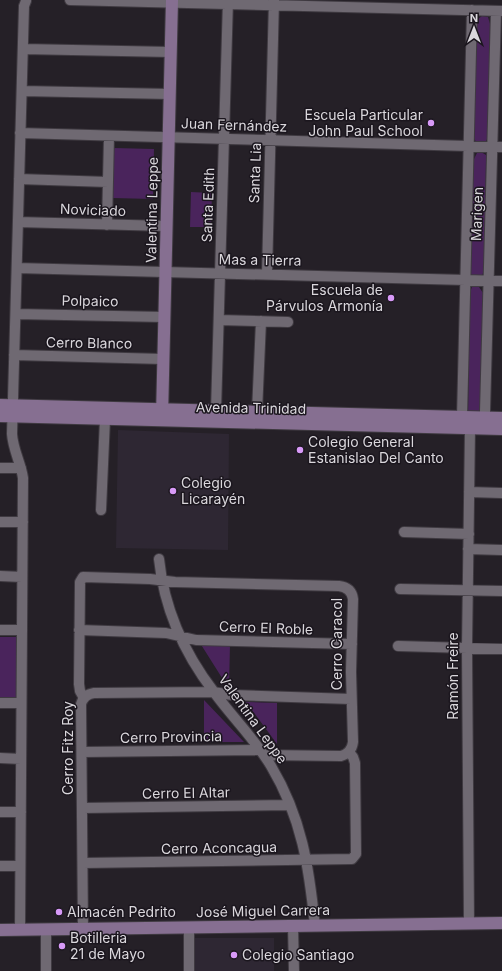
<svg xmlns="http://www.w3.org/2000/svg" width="502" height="971" font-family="Inter,sans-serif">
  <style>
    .built { fill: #2e2733 }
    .green { fill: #4a245c }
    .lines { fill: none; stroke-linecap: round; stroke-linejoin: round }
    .street-casing { stroke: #3f3a41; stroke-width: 12 }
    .secondary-casing { stroke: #3f3a41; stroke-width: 14 }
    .street { stroke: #6f6972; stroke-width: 10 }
    .secondary { stroke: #866f91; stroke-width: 12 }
    .poi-dot { fill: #d89af8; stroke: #1b161e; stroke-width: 1.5 }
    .labels { text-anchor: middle; stroke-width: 3; stroke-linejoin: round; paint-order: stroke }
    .poi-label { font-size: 14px; fill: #dad7dc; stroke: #1b161e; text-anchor: start }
    .street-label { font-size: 14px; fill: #dad7dc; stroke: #1b161e }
  </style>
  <rect width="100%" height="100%" fill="#252027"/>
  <path class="built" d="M118,430l111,4 -1,116 -112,-2z
    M195,938h79v33h-79z"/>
  <path class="green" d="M482,16l6,1 2,7 -2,113 -3,6 -9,-1 -2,-4 2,-115 2,-4z
    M114,148l40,1 -1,50 -41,-1z
    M481,152l5,3v7l-2,108 -2,6h-11l-1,-2 3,-113 4,-8z
    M191,192l21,1 -1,34h-21z
    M474,286l5,1 4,6 -2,120h-13l2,-121 2,-5z
    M0,637h19l-1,60h-18z
    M200,643l30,1 -1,45z
    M204,700l40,42h-40z
    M246,702l31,1v41z"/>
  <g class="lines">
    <g class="street-casing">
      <path id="street" d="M70,0l432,11
        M23,49l148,3
        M22,91l148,3
        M20,133l482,14
        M19,179l89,3
        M18,222l148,4
        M107,225l2,-89
        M17,268l485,13
        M267,274l7,-274
        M16,314l148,3
        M219,320l69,2
        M14,355l149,4
        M216,411l12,-411
        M257,412l4,-91
        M480,421l5,-3v-6l11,-401
        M0,468h21
        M469,492l33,1
        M101,510l4,-91
        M0,522h23
        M404,532l65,2
        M468,549l34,1
        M159,559c5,49 25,94 55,133 18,25 41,47 57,74 31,52 38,101 44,160
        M0,576l22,1
        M400,589l102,2
        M0,630h22
        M79,630l87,3 30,7 156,4
        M398,646l104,3
        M84,698l-4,-7 -1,-7 1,-102 3,-5 67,2 25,3 164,4c8,1 13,5 14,13l-2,73 2,70c-1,8 -5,12 -12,14l-77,-1
        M0,703h21
        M82,752l178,-2
        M0,758l21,1
        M82,808l207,-3
        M0,812h21
        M83,863l269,-4 4,-5 -1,-91 -2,-6 -4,-5
        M0,866h20
        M469,923l-2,-275 3,-220 -8,-11 10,-407
        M293,926l1,45
        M20,929l3,-451c-2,-15 -10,-28 -11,-44l12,-428 2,-5
        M46,929v42
        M83,929l-2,-225c2,-7 6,-10 13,-11l119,-1 19,3 119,4
        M189,971v-44"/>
    </g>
    <g class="secondary-casing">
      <path id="secondary" d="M0,405l502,13
        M0,416l502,13
        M162,417l10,-417
        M0,930l502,-7"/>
    </g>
    <use href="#street" class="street"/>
    <use href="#secondary" class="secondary"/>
  </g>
  <g class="poi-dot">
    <circle cx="431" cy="123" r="4"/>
    <circle cx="391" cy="298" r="4"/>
    <circle cx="300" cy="450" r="4"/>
    <circle cx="173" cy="491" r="4"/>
    <circle cx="59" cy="912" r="4"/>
    <circle cx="62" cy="946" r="4"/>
    <circle cx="234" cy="955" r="4"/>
  </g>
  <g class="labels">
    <g class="poi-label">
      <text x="423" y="120" text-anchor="end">Escuela Particular<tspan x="423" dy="16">John Paul School</tspan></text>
      <text x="383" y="295" text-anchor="end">Escuela de<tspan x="383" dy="16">Párvulos Armonía</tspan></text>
      <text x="308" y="447">Colegio General<tspan x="308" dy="16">Estanislao Del Canto</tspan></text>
      <text x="181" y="488">Colegio<tspan x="181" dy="16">Licarayén</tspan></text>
      <text x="67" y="917">Almacén Pedrito</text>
      <text x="70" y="943">Botilleria<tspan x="70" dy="16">21 de Mayo</tspan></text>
      <text x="242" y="960">Colegio Santiago</text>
    </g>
    <g class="street-label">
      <text transform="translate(234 125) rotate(2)" y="5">Juan Fernández</text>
      <text transform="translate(255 173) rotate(-88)" y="5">Santa Lia</text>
      <text transform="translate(208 205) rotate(-88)" y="5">Santa Edith</text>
      <text transform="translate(93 210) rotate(2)" y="5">Noviciado</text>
      <text transform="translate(152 210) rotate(-89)" y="5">Valentina Leppe</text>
      <text transform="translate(477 214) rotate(-88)" y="5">Marigen</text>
      <text transform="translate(260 260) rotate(1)" y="5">Mas a Tierra</text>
      <text transform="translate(90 301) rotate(1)" y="5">Polpaico</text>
      <text transform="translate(89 343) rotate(1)" y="5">Cerro Blanco</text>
      <text transform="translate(251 408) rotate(1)" y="5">Avenida Trinidad</text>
      <text transform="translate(266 628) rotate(2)" y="5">Cerro El Roble</text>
      <text transform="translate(337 644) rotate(-90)" y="5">Cerro Caracol</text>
      <text transform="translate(453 676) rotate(-90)" y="5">Ramón Freire</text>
      <text transform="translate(253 719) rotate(54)" y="5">Valentina Leppe</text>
      <text transform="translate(171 737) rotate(-1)" y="5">Cerro Provincia</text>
      <text transform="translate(68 748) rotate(-90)" y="5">Cerro Fitz Roy</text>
      <text transform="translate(186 793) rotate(-1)" y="5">Cerro El Altar</text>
      <text transform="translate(219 848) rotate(-1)" y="5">Cerro Aconcagua</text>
      <text transform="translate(263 911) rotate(-1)" y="5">José Miguel Carrera</text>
    </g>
  </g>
  <g transform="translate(474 28)" stroke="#1b161e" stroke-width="3" paint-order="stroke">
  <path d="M0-3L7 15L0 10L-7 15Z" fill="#dad7dc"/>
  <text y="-6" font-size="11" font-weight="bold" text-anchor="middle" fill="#dad7dc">N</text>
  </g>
</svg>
